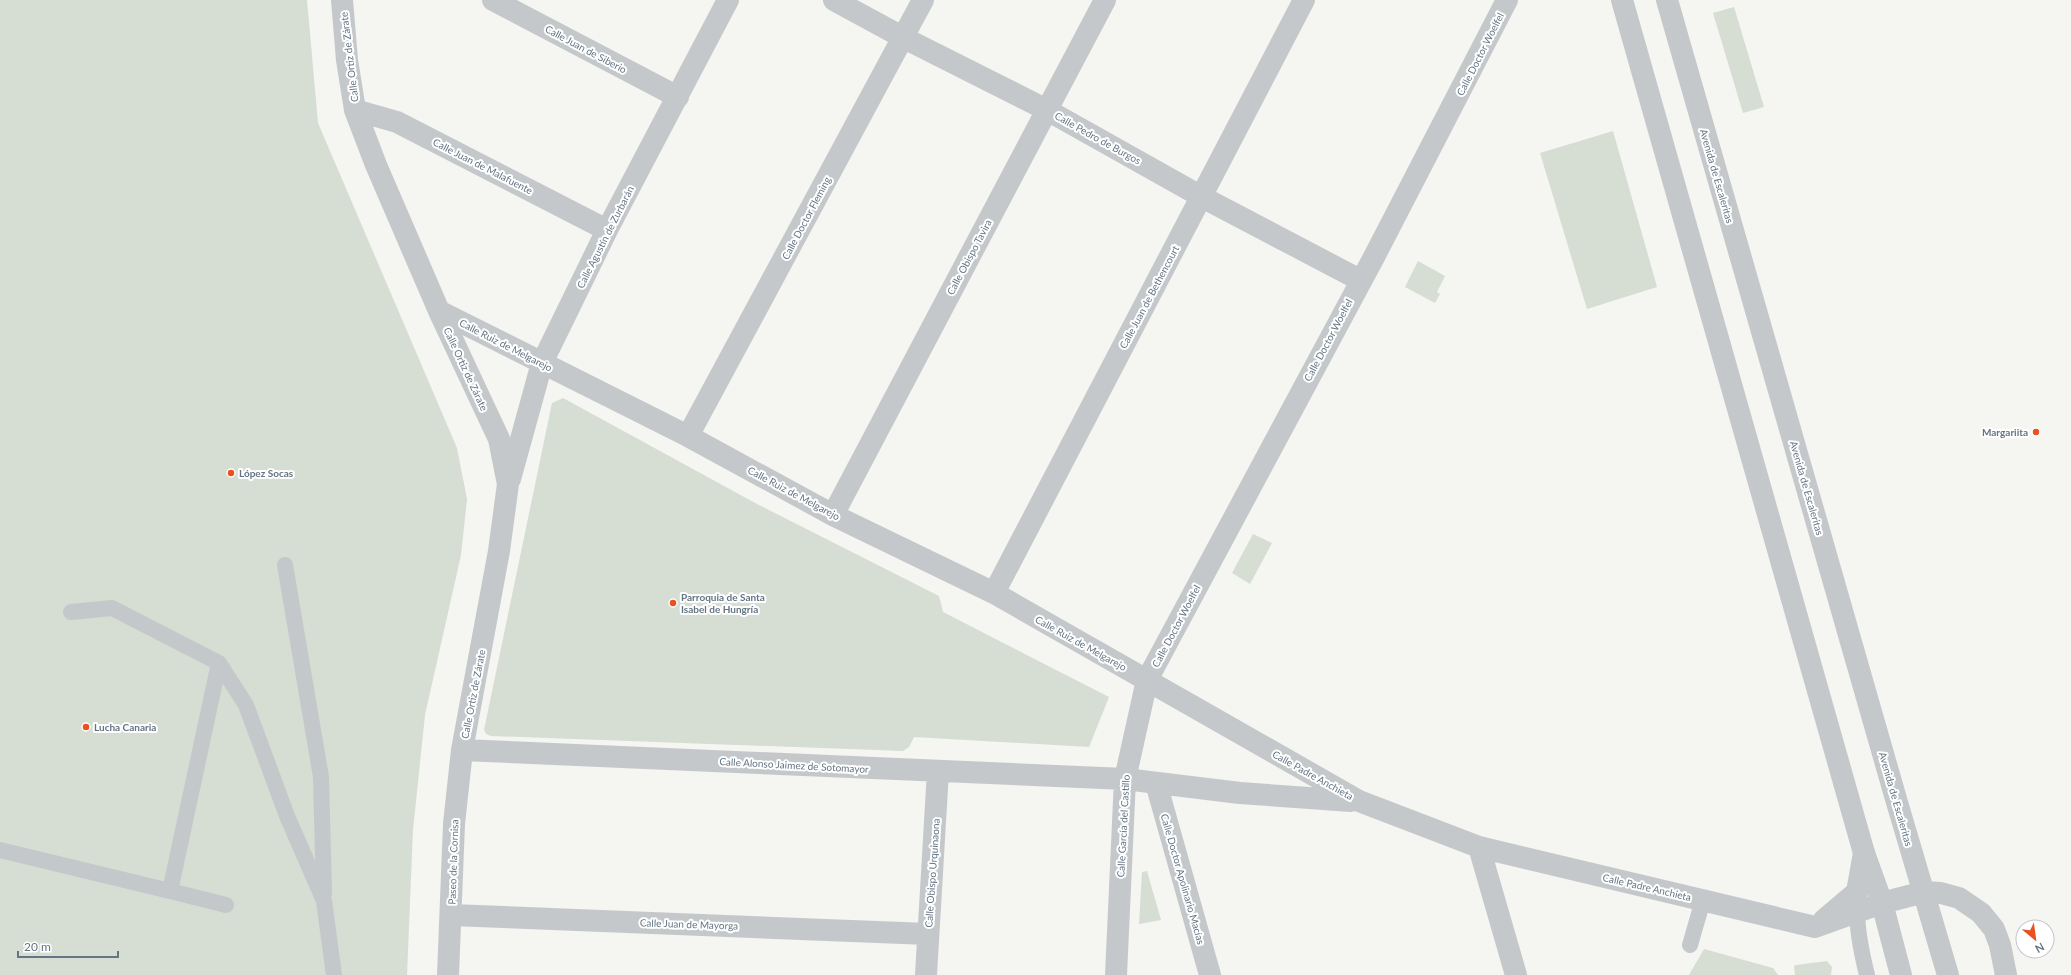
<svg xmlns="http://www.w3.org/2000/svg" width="2071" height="975" font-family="Lato,sans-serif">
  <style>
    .green { fill: #d6ddd2 }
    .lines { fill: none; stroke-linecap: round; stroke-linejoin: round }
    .service { stroke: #c5c8cb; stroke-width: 16 }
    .minor { stroke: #c5c8cb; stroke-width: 22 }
    .tertiary { stroke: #c5c8cb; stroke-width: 22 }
    .poi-dot { fill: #e8521f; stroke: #fff; stroke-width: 1.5 }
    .labels { text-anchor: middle; stroke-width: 4; stroke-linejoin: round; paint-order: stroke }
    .street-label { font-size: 10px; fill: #637484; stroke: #fff }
    .poi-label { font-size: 10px; font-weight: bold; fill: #637484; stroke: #fff; text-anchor: start }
  </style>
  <rect width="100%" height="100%" fill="#f5f5f1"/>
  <path class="green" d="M0,0h307l11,123 139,325 10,51 -6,56 -36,160 -12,115 -6,145h-407z
    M1734,7l30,100 -21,6 -30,-100z
    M1613,131l44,156 -70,22 -47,-156z
    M1418,261l27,15 -8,16 3,2 -5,9 -30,-16z
    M563,398l194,106 182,92 4,16 166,85 -20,50 -175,-10 -5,10 -6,4 -412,-15 -5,-2 -2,-4 68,-327z
    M1253,534l19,9 -22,41 -18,-11z
    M1147,871l14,49 -22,4 3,-52z
    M1704,949l69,19 5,7h-89z
    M1827,961l5,6 -1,8h-36l-1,-9 2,-1z"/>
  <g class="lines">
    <path class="service" d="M285,565l36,212 3,116
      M71,612l41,-4 107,55
      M0,850l170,41 49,-228 27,42 41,111 37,85 10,74
      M170,891l56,14
      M1857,902c-1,24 4,49 10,73
      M1690,945l13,-45"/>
    <path class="minor" d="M342,0l5,60 8,50 21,55 63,146 60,128 9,45 -9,67 -37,199 -8,74 -6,151
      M493,0l185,97
      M834,0l70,38 143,72 155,87 158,83
      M355,110l42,12 210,108
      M439,311l249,125 145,79 161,78 365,208 120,46 336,80 67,-24 42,-11 17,1 18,5 22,15 13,16 6,16 6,30
      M688,436l235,-436
      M510,479l32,-116 65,-133 121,-230
      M833,515l272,-515
      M994,593l310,-593
      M462,750l663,29 115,14 111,8
      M1156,783l54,192
      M1479,847l37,128
      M451,915l477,19
      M1824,920l33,-28 7,-39
      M926,975l12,-204
      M1116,975l9,-196 22,-99 227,-423 133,-257"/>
    <path class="tertiary" d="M1622,0l242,853 18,50 19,72
      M1667,0l229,799 52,176"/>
  </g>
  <g class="poi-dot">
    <circle cx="2036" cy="432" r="4"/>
    <circle cx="231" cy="473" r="4"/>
    <circle cx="673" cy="603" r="4"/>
    <circle cx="86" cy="727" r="4"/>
  </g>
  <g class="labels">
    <g class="street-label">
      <text transform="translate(586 49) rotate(28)" y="4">Calle Juan de Siberio</text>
      <text transform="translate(1480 54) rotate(-63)" y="4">Calle Doctor Woelfel</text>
      <text transform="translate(349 57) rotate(-97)" y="4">Calle Ortiz de Zárate</text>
      <text transform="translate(1098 138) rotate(29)" y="4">Calle Pedro de Burgos</text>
      <text transform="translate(483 166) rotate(27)" y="4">Calle Juan de Malafuente</text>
      <text transform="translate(1717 176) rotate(74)" y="4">Avenida de Escaleritas</text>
      <text transform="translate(806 218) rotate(-62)" y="4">Calle Doctor Fleming</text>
      <text transform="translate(605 237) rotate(-63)" y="4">Calle Agustín de Zurbarán</text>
      <text transform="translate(969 257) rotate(-62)" y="4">Calle Obispo Tavira</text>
      <text transform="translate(1149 297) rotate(-62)" y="4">Calle Juan de Bethencourt</text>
      <text transform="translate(1328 340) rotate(-62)" y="4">Calle Doctor Woelfel</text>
      <text transform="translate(506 345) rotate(27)" y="4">Calle Ruiz de Melgarejo</text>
      <text transform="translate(466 369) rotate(65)" y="4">Calle Ortiz de Zárate</text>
      <text transform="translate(1807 488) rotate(74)" y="4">Avenida de Escaleritas</text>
      <text transform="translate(794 493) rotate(28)" y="4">Calle Ruiz de Melgarejo</text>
      <text transform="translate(1176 626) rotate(-62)" y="4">Calle Doctor Woelfel</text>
      <text transform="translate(1081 643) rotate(29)" y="4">Calle Ruiz de Melgarejo</text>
      <text transform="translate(473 694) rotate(-79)" y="4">Calle Ortiz de Zárate</text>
      <text transform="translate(794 765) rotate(3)" y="4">Calle Alonso Jaimez de Sotomayor</text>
      <text transform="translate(1313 775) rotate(29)" y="4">Calle Padre Anchieta</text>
      <text transform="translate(1896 799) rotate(74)" y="4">Avenida de Escaleritas</text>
      <text transform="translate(1123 826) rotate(-87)" y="4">Calle García del Castillo</text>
      <text transform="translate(453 862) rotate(-88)" y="4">Paseo de la Cornisa</text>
      <text transform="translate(932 873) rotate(-86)" y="4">Calle Obispo Urquinaona</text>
      <text transform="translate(1183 879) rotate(74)" y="4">Calle Doctor Apolinario Macías</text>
      <text transform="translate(1647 887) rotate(13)" y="4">Calle Padre Anchieta</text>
      <text transform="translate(689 924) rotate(2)" y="4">Calle Juan de Mayorga</text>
    </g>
    <g class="poi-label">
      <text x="2028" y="436" text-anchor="end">Margariita</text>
      <text x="239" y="477">López Socas</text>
      <text x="681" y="601">Parroquia de Santa<tspan x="681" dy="12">Isabel de Hungría</tspan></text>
      <text x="94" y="731">Lucha Canaria</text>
    </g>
  </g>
  <g transform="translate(2035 939) rotate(151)"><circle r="19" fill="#ffffff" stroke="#c1c7ce"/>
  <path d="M0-3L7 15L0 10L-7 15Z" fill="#e8521f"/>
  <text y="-6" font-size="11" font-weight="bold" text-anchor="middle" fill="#637484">N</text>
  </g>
  <path d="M18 951v6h100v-6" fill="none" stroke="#637484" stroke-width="2"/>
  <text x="24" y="951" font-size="12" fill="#637484" stroke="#ffffff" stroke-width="3" paint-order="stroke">20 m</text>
</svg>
